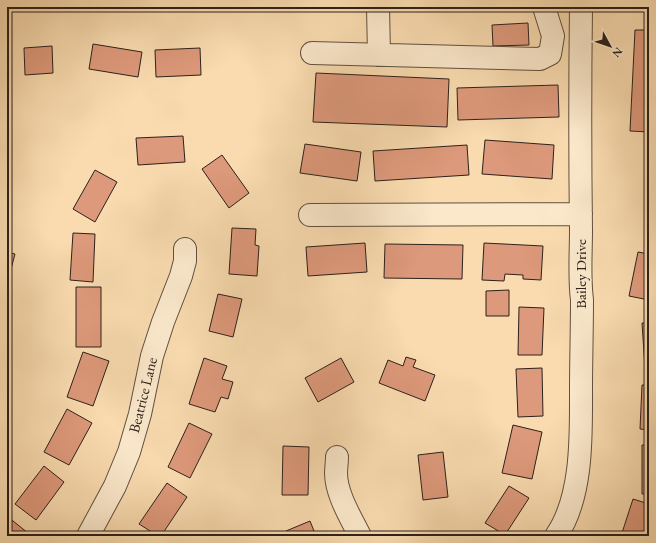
<svg xmlns="http://www.w3.org/2000/svg" width="656" height="543" font-family="'EB Garamond',serif">
  <style>
    .building { fill: #dd997b; stroke: #2d211b }
    .lines { fill: none; stroke-linecap: round; stroke-linejoin: round }
    .minor-casing { stroke: #605040; stroke-width: 24 }
    .minor { stroke: #fbe8cb; stroke-width: 22 }
    .labels { text-anchor: middle; stroke-width: 3; stroke-linejoin: round; paint-order: stroke }
    .street-label { font-size: 15px; fill: #2d211b; stroke: #fbe8cb }
  </style>
  <rect width="100%" height="100%" fill="#f9dbaf"/>
  <filter id="stains"><feTurbulence type="fractalNoise" baseFrequency=".005" numOctaves="4"/><feColorMatrix values="0 0 0 0 .2 0 0 0 0 .09 0 0 0 0 .02 0 0 0 .5 -.17"/></filter>
  <radialGradient id="worn" r=".72"><stop offset=".6" stop-color="#630" stop-opacity="0"/><stop offset="1" stop-color="#630" stop-opacity=".3"/></radialGradient>
  <path class="building" d="M528,23l1,22 -36,1 -1,-21z
    M635,30h14v102l-19,-1z
    M93,44l49,8 -4,25 -49,-8z
    M52,46l1,27 -28,2 -1,-27z
    M200,48l1,27 -45,2 -1,-27z
    M316,73l133,6 -2,48 -134,-5z
    M558,85l1,32 -101,3 -1,-32z
    M183,136l2,26 -47,3 -2,-27z
    M485,140l69,5 -2,34 -70,-5z
    M305,144l56,8 -4,29 -57,-8z
    M467,145l2,30 -94,6 -2,-30z
    M222,155l27,38 -20,15 -27,-39z
    M95,170l22,12 -22,40 -22,-13z
    M232,228l24,1 -1,16 4,1 -2,30 -28,-2z
    M73,233l22,1 -2,48 -23,-2z
    M365,243l2,29 -59,4 -2,-29z
    M484,243l59,3 -2,34 -18,-1v-4l-18,-1 -1,7 -22,-1z
    M385,244l78,1 -1,34 -78,-1z
    M7,252l8,2 -4,15 -4,-1z
    M638,252l11,2v46l-20,-4z
    M76,287h25v60h-25z
    M509,290v26h-23v-25z
    M218,294l24,5 -9,38 -24,-6z
    M519,307l25,1 -2,47h-24z
    M642,323h7v45h-4z
    M83,352l26,9 -16,45 -26,-9z
    M406,357l10,3 -3,7 22,8 -10,26 -46,-18 9,-23 15,6z
    M204,358l23,8 -5,13 11,3 -5,17 -7,-2 -6,15 -26,-8z
    M341,358l13,24 -36,20 -13,-24z
    M542,368l1,48 -25,1 -2,-48z
    M642,385h7v45l-9,-1z
    M67,409l25,14 -23,42 -25,-13z
    M189,423l23,11 -22,44 -22,-11z
    M513,425l29,7 -10,47 -30,-6z
    M642,445h7v49h-7z
    M283,446l26,1 -1,48h-26z
    M443,452l5,45 -25,3 -5,-45z
    M44,466l20,16 -28,38 -21,-16z
    M167,483l20,14 -26,39h-3l-19,-12z
    M509,486l20,12 -24,37 -20,-12z
    M633,499l16,5v32h-28z
    M8,517l20,16 -2,3h-19v-18z
    M310,521l6,15h-28l-2,-5z"/>
  <g class="lines">
    <g class="minor-casing">
      <path id="minor" d="M378,7l1,48
        M312,53l228,6 10,-5 3,-18 -9,-29
        M310,215l271,-1
        M337,457c0,6 -1,11 -1,16 0,21 15,45 24,63
        M88,536l27,-50 14,-34 11,-38 12,-58 11,-34 18,-46 4,-15v-12
        M556,536c27,-39 25,-101 25,-146 0,-30 1,-60 1,-90 -3,-23 -1,-46 -1,-70 -1,-74 -1,-148 0,-223"/>
    </g>
    <use href="#minor" class="minor"/>
  </g>
  <g class="labels">
    <g class="street-label">
      <text transform="translate(581 274) rotate(-90)" y="5">Bailey Drive</text>
      <text transform="translate(143 395) rotate(-76)" y="5">Beatrice Lane</text>
    </g>
  </g>
  <rect width="656" height="543" fill="none" stroke="#f9dbaf" stroke-width="24"/>
  <rect x="8" y="8" width="640" height="527" fill="none" stroke="#2d211b" stroke-width="2"/>
  <rect x="12" y="12" width="632" height="519" fill="none" stroke="#2d211b"/>
  <g transform="translate(610 46) rotate(130)" stroke="#fbe8cb" stroke-width="3" paint-order="stroke">
  <path d="M0-3L7 15L0 10L-7 15Z" fill="#2d211b"/>
  <text y="-6" font-size="11" font-weight="bold" text-anchor="middle" fill="#2d211b">N</text>
  </g>
  <rect width="100%" height="100%" filter="url(#stains)"/>
  <rect width="100%" height="100%" fill="url(#worn)"/>
</svg>
